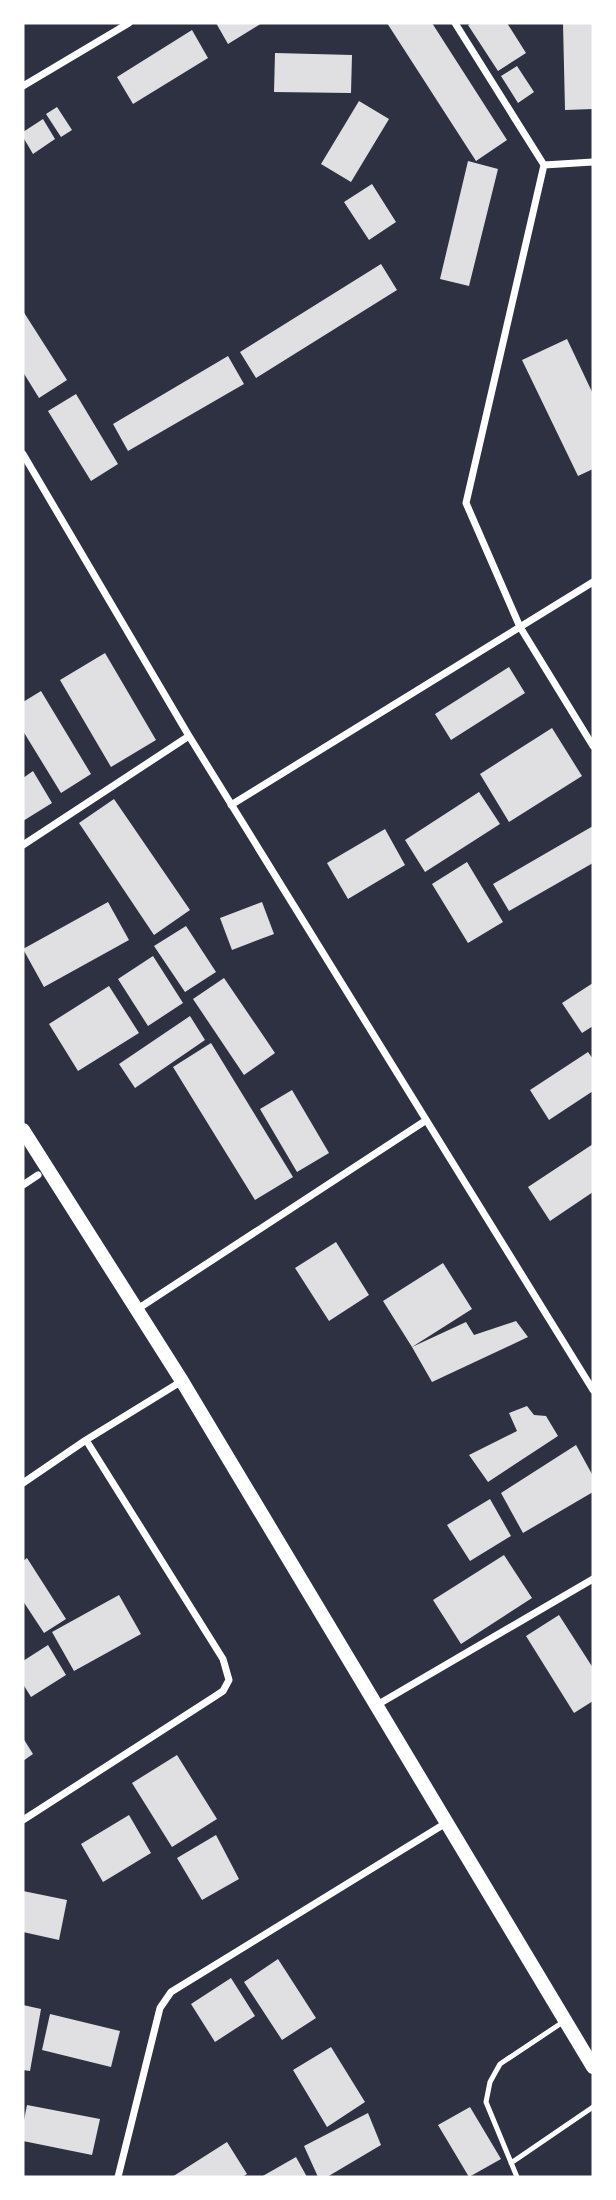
<svg xmlns="http://www.w3.org/2000/svg" width="616" height="2200" font-family="'DM Sans',sans-serif">
  <style>
    .building { fill: #e0e0e3 }
    .lines { fill: none; stroke-linecap: round; stroke-linejoin: round }
    .service { stroke: #fff; stroke-width: 5 }
    .minor { stroke: #fff; stroke-width: 7 }
    .secondary { stroke: #fff; stroke-width: 14 }
  </style>
  <rect width="100%" height="100%" fill="#2d3142"/>
  <path class="building" d="M216,23h46l-34,21z
    M387,23h45l75,117 -31,21z
    M472,23h35l19,30 -28,18 -30,-46z
    M563,23h30v86l-28,1z
    M192,30l16,28 -75,46 -16,-27z
    M275,53l77,2 -1,38 -77,-1z
    M517,66l17,26 -16,11 -17,-27z
    M359,101l30,18 -38,63 -30,-18z
    M57,107l15,23 -11,7 -15,-23z
    M43,119l12,20 -22,15 -10,-17v-5z
    M468,161l30,8 -29,117 -29,-7z
    M372,184l24,38 -27,18 -25,-38z
    M381,264l16,26 -141,88 -16,-26z
    M23,311l44,69 -28,18 -16,-26z
    M567,339l26,55v75l-15,7 -56,-116z
    M228,356l16,28 -116,67 -15,-27z
    M76,394l42,70 -27,17 -43,-70z
    M105,653l51,87 -45,27 -51,-87z
    M509,667l16,26 -74,47 -16,-26z
    M41,691l50,83 -30,19 -38,-62v-29z
    M552,728l30,48 -73,46 -29,-48z
    M33,771l19,32 -29,18v-43z
    M479,792l21,32 -75,48 -20,-32z
    M114,799l76,111 -36,25 -75,-112z
    M593,826v37l-84,48 -16,-27z
    M385,829l20,36 -57,34 -21,-36z
    M467,862l36,60 -35,21 -36,-59z
    M108,902l21,38 -85,47 -21,-38z
    M262,902l12,32 -42,16 -12,-32z
    M186,926l30,46 -31,20 -31,-46z
    M153,956l30,47 -35,23 -30,-47z
    M224,978l51,75 -31,22 -51,-76z
    M593,983v43l-11,7 -20,-30z
    M109,986l30,47 -61,38 -29,-47z
    M190,1016l15,24 -70,48 -16,-24z
    M211,1043l82,134 -38,23 -82,-133z
    M588,1052l5,7v32l-44,29 -19,-30z
    M292,1090l37,63 -32,19 -37,-63z
    M593,1144v48l-43,29 -22,-34z
    M336,1242l33,53 -40,26 -34,-53z
    M443,1263l29,46 -60,38 -29,-46z
    M516,1321l12,16 -96,45 -20,-35 54,-25 8,13z
    M527,1406l7,9 12,1 12,20 -70,46 -19,-27 48,-24 -8,-18z
    M576,1445l17,31v16l-70,41 -22,-40z
    M490,1499l21,37 -41,25 -23,-36z
    M504,1555l28,43 -71,46 -28,-44z
    M27,1558l39,61 -22,14 -21,-32v-40z
    M119,1595l22,39 -67,37 -22,-39z
    M559,1615l34,53v33l-19,12 -48,-77z
    M48,1645l18,30 -35,22 -8,-13v-23z
    M23,1738l10,16 -10,7z
    M177,1755l40,64 -45,28 -40,-64z
    M129,1815l22,38 -48,29 -22,-38z
    M216,1835l23,44 -37,21 -25,-42z
    M23,1891l44,9 -8,40 -36,-8z
    M278,1959l38,59 -34,22 -38,-58z
    M231,1978l24,38 -40,26 -24,-38z
    M23,2005l18,4 -11,62 -7,-1z
    M50,2014l70,17 -9,36 -69,-17z
    M331,2047l34,55 -38,25 -34,-57z
    M27,2105l73,14 -8,36 -69,-14v-16z
    M470,2107l31,52 -32,18 -31,-52z
    M368,2113l13,32 -54,32h-9l-14,-31z
    M227,2142l20,32 -5,3h-70z
    M296,2157l11,20h-46z"/>
  <g class="lines">
    <path class="service" d="M511,2163l82,-56
      M517,2177l-31,-75 4,-20 10,-18 63,-42"/>
    <path class="minor" d="M455,23l89,142 -78,338 54,124 73,119
      M23,86l106,-63
      M544,165l49,-3
      M23,454l166,282 404,654
      M231,805l362,-223
      M23,845l166,-109
      M23,1185l15,-10
      M136,1310l289,-189
      M23,1483l63,-43 96,-59
      M377,1705l216,-126
      M23,1820l191,-123 9,-6 6,-11 -6,-21 -137,-219
      M118,2177l42,-169 11,-16 275,-169"/>
    <path class="secondary" d="M23,1130l159,251 411,686"/>
  </g>
  <rect width="616" height="2200" fill="none" stroke="#ffffff" stroke-width="49"/>
</svg>
